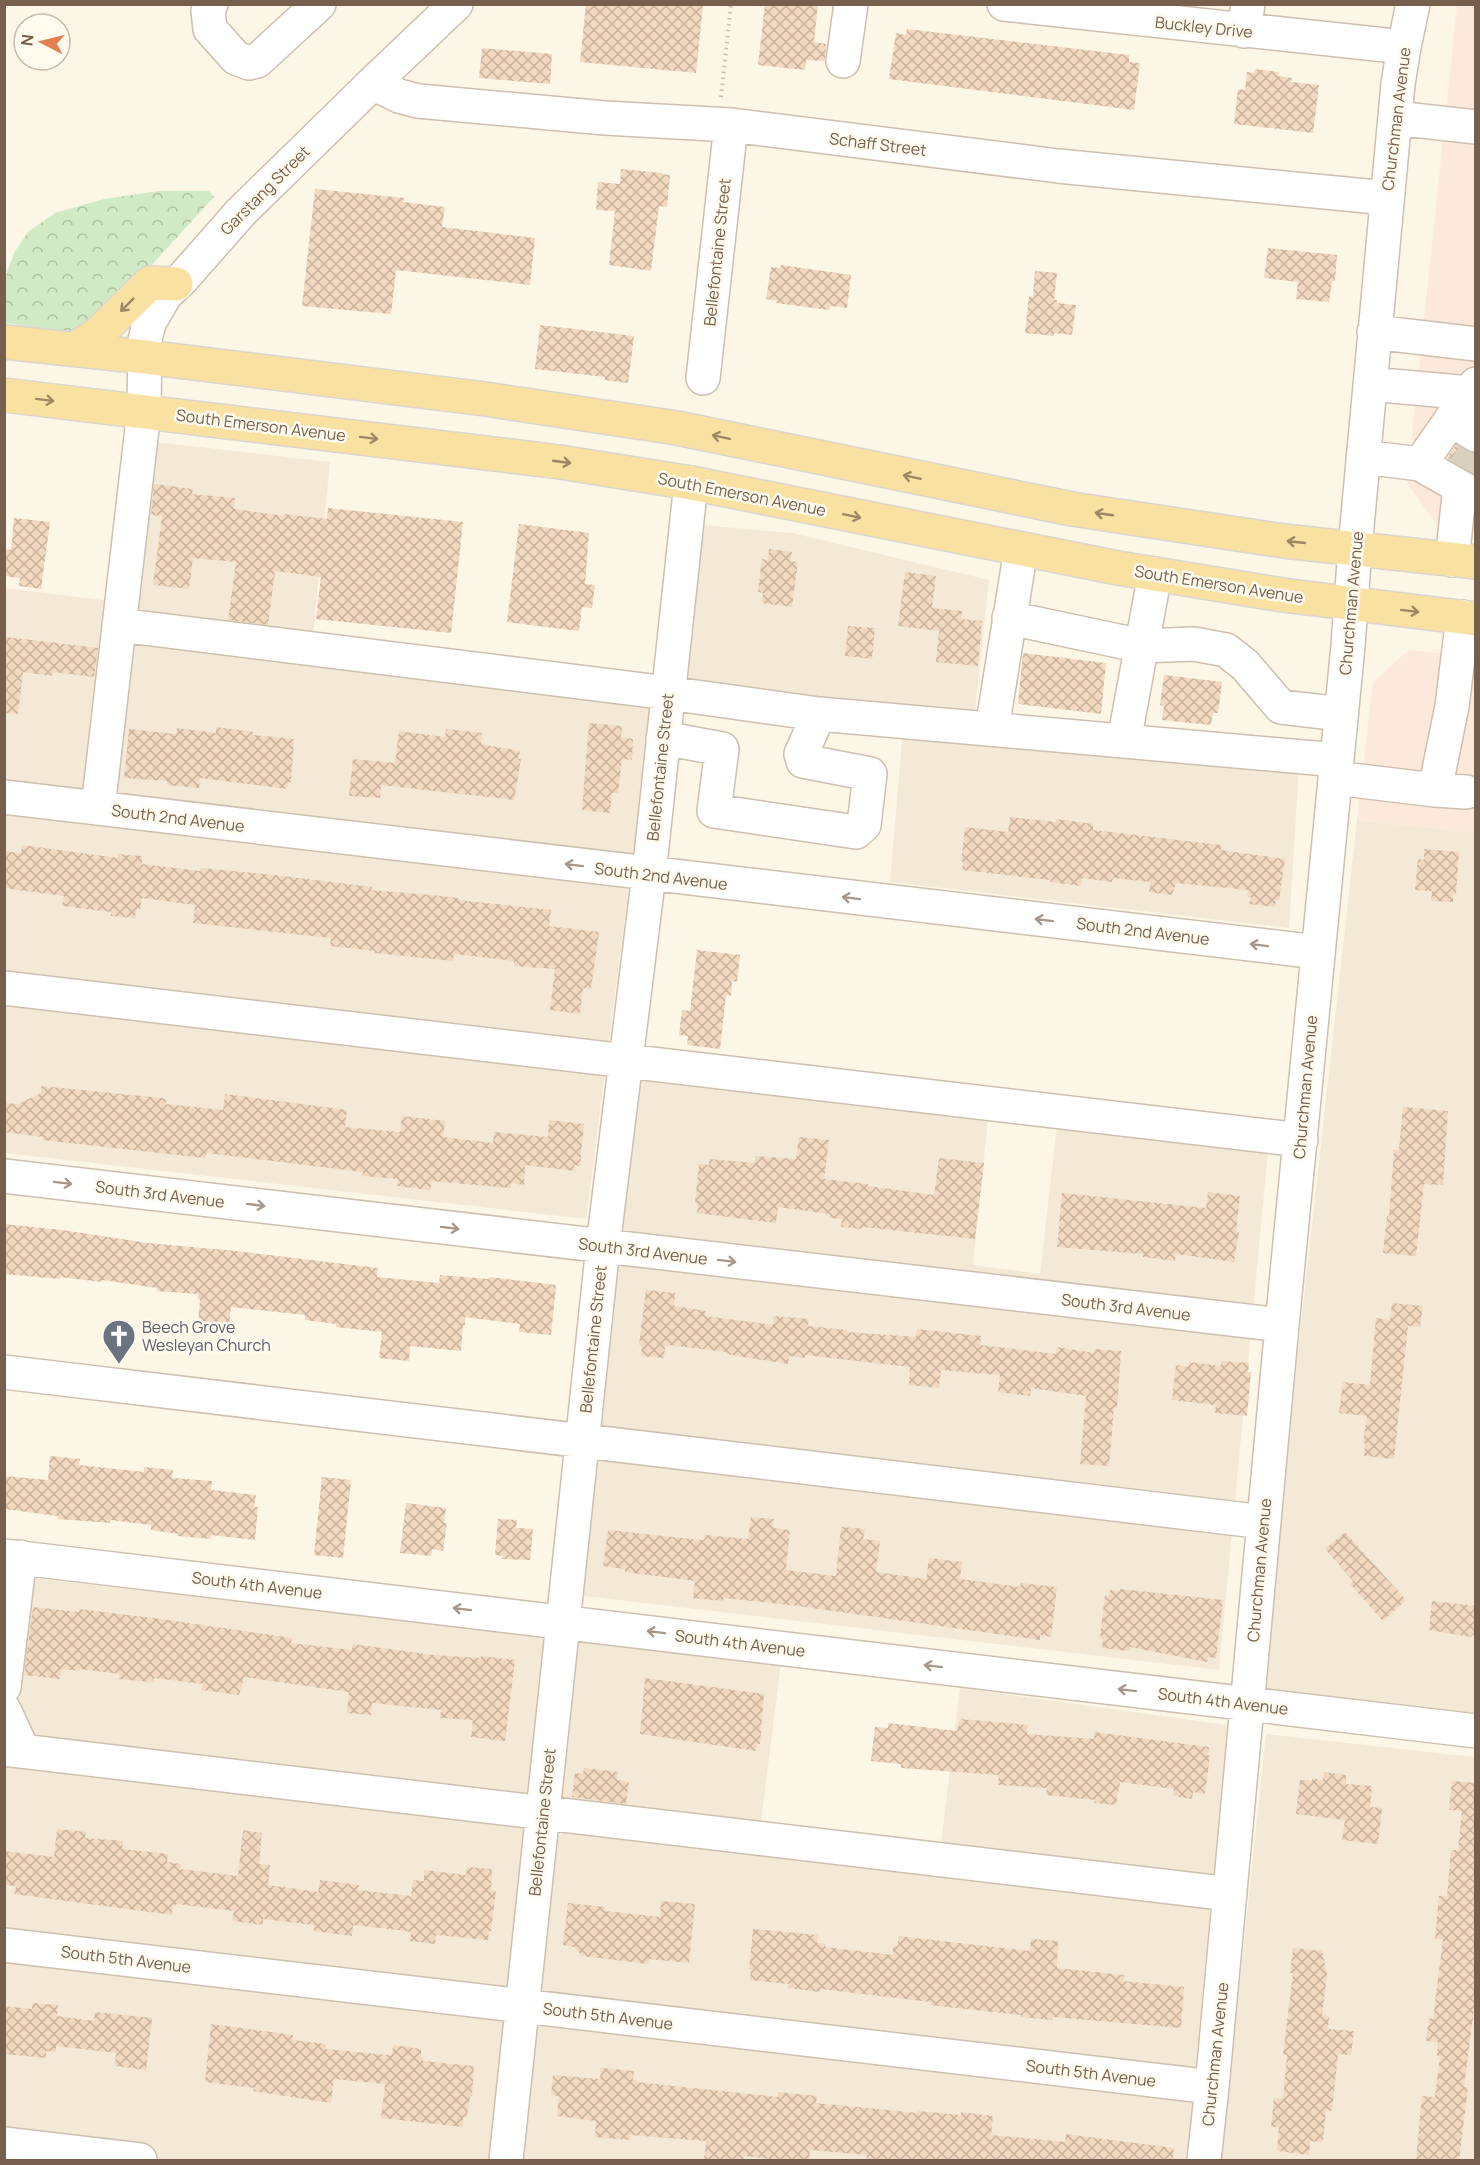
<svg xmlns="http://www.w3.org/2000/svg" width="1480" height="2165" font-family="Manrope,sans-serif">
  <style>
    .residential { fill: #f4e9d6 }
    .commercial { fill: #fce9dc }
    .forest { fill: url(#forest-crowns) }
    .building { fill: url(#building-cross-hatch) }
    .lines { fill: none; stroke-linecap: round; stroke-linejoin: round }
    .minor-tunnel { stroke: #dad0c0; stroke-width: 33; stroke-dasharray: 33 16; stroke-linecap: butt }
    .minor-casing { stroke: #cebfae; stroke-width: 36 }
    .major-casing { stroke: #dbd5d0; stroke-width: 36 }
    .path { stroke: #d6bca2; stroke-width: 4; stroke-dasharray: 1.5 4.5; stroke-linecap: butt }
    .minor { stroke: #fff; stroke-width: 33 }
    .major { stroke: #f9e2a1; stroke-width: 33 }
    .oneway { stroke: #9d8666 }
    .oneway2 { stroke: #a6978b }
    .labels { text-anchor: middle; stroke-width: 5; stroke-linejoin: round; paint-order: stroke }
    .street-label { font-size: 16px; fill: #765f4c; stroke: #fffaee }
    .worship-label { font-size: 16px; fill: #5b616d; stroke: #fffaee; text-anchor: start }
  </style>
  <defs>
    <pattern id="forest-crowns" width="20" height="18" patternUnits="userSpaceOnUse" patternTransform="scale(1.5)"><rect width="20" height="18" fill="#d1eac6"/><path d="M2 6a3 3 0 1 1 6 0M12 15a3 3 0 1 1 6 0" fill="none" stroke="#aec1a3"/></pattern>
    <pattern id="building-cross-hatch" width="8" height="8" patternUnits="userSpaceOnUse" patternTransform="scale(1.5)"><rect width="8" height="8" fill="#f1d8bf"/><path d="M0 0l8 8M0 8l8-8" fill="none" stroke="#c8b29d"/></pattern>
  </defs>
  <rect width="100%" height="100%" fill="#fcf6e7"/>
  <path class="residential" d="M156,442l174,20 -19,195 342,41 -67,521 -581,-66v-565l130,16z
    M701,525l91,8 197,47 -15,141 -292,-34z
    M903,728l396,38 -10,162 -399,-46z
    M1357,820l118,13v884l-215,-23z
    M638,1067l351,42 -16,156 67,9 18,-157 211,24 -50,529 -643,-75z
    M5,1575l776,88 -21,167 180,22 20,-164 267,37 -40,435h-1182z
    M1266,1734l209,23v403h-254z"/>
  <path class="commercial" d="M1457,5h18v527l-35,-3 -33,-46z
    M1409,650l66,7v176l-118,-13 16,-138z"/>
  <path class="forest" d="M159,191h50l5,6 -66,72 -72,65 -71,-11v-41l2,-10 8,-21 14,-20 26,-18 49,-14z"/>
  <path class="building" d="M586,4h117l-7,69 -116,-11z
    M765,4h53l-4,38 12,2 -1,17 -19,-1 -1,10 -47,-5z
    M907,29l222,26v7l11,1 -6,47 -245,-31 7,-46 10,2z
    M482,48l70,6 -2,30 -71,-6z
    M1255,69l24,3 -1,4 14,2 -1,4 28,3 -6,48 -79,-9 4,-35 7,1 2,-18 7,1z
    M621,169l41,4v1l8,1 -3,32 -8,-1 -8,65 -42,-6 6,-54 -19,-1 2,-28 22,2z
    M315,189l89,9 -1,4 42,5 -3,20 93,11 -5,47 -134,-15 -5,44 -89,-8z
    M1268,248l69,7 -2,26h-3l-3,21 -33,-3 2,-17 -34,-4z
    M781,265l70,10 -4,33 -17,-2 -1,4 -53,-7 1,-2 -11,-2 5,-32 9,1z
    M1035,271l22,2 -3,27h3v3l19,2 -4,30 -18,-2v3l-29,-3 4,-37 4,1z
    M540,325l94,11 -6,47 -23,-3v-3l-70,-8z
    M1456,445l20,9v20l-29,-16z
    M154,484l39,5 -1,5 43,4 -1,11 50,7v-2l43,5 1,-11 135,14 -12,111 -135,-14 5,-42 -46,-6 -7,54 -40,-5 8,-58 -43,-4 -4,31 -36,-4 9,-69 -11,-1z
    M14,518l36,4 -9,67 -22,-3 1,-8 -16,-2v-27l7,1z
    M519,524l70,9 -4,51 10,1 -3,23 -10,-1 -3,24 -72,-9z
    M769,549l23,3 -2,9 8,1 -6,45 -30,-4 1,-10 -5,-1 4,-33 6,1z
    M905,572l31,4 -4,32 30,3 -1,8 21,2 -4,45 -42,-4 3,-31 -41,-5z
    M848,626l27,2 -3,31 -27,-3z
    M6,637l92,11 -4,29 -41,-5 -1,4 -29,-4 -5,42 -14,-1z
    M1023,653l83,10 -5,51 -83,-10z
    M1164,675l58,7 -4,31h-5l-2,12 -49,-5 2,-14 -4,-1z
    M589,723l33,3 -1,11 12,2 -1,21 -10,-1 -4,34h-6l-2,20 -28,-3z
    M216,727l37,5v3l41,4 -3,43h-3l-1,7 -87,-11 -1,10 -32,-3v-4l-43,-3 5,-49 47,5 1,-6 39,5z
    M446,729l36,4 -1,11 39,7 -2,8h3l-7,41 -133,-15 -1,13 -31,-2 4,-37 42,4 4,-32 46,6z
    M1010,817l46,5v-3l37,5v6l128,15v5l64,9 -6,41h-3l-1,7 -26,-3 2,-7h-4l1,-7 -72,-7 -4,12 -23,-3 2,-10 -38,-4 -1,4 -30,-4 -1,8 -31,-4v-2l-88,-10 1,-8 -2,-1 4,-34 43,5z
    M22,845l96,13v-4l24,2v8l58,7 1,-3 73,7 98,12 -1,3 61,5 26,3v2l93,10 -2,16 50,6 -8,57 -8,-1 -3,26 -30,-4 5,-41 -41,-3v-5l-60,-7 -1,7 -78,-8v-2l-45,-5 1,-8 -138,-15 2,-18 -53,-7 -2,12h-4l-1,8 -24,-2v-4l-49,-6 2,-10 -60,-8v-37l17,2z
    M1424,849l35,3 -3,42h-3v8l-22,-1 1,-10 -17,-1 3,-31 6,1z
    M697,950l43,5 -3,27 -5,-1 -1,15 -5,-1 -6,54 -33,-4 1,-9 -9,-1 3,-25 8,1z
    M41,1086l121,12 4,1v5l57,6 2,-16 31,4 91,12 -2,17 55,5 2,-16 43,5 -2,16 50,6 1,-11 54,5 1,-17 35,4 -4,42 -6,-1v6l-49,-6 -1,20 -13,-2v5l-79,-7 -2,9 -33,-4 1,-7 -36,-3 1,-4 -157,-19 -1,5 -163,-18 1,-3 -39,-5v-29l14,1 23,-11z
    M1403,1107l45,4 -5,74 -19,-1 -8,72 -33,-3 4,-37 2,1 5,-67h5z
    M799,1137l30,3 -5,39 44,5v2l66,9 5,-37 45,5 -9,76 -112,-12 -1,2 -21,-2 1,-8 -13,-1 1,-4 -52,-7 -2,16 -79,-10 1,-9 -3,-1 4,-39 10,1v-6l46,4v-7l41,3z
    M1208,1192l32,4 -4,36h3l-5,30 -58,-8 -1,7 -32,-4v-3l-86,-7 5,-54 144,15z
    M4,1224l58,6 86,13 88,8 142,17 -1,9 62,6 1,-8 48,4 1,-2 67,8 -5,50 -32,-3 1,-8 -55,-7v9l-2,-1 -2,26 -51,-5 -1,15 -30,-3 3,-26 -46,-5v-3l-31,-4v-5l-74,-8 -2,21 -31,-3 2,-26h-2v-5l-41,-3v-3l-55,-8v2l-42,-5v2l-56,-5z
    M646,1290l29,3 -1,13 32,5 -1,5 68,9v-9l36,3 -1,7 39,4v2l69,5 1,-8 64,7 -1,9 76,9 1,-7 37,6v-4l27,2 -4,57h-3l-5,58 -29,-2 6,-68 -55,-8 -1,8 -32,-4 2,-17 -59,-5 -2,18 -30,-3 1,-18 -105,-12v3l-16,-2 -1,8 -62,-10v-2l-57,-7 -4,1 -1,12 -23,-2 1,-10 -3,-1z
    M1392,1303l31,3 -3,21 -12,-1 -14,133 -30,-3 1,-13h-2l4,-27 -28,-3 4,-31 27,3 6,-67 14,2z
    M1221,1361l28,2 -1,9h3l-4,44 -32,-3 1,-8 -44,-5 4,-35 12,2 1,-5 32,4z
    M50,1456l30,3 -1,6 65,7v-5l29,3 -1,8 40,3 -1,9 45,5 -2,12h4l-3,33 -44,-5 -1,4 -32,-3 1,-2 -28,-4v-5l-41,-5v3l-52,-4v-3l-54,-7v-33l44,4z
    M322,1477l29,3 -8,78 -29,-3z
    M406,1503l40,5 -2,15h3l-4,28 -11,-2 -1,7 -31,-3z
    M751,1517l23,2 -1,9 17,2 -4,40 50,6 5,-49 24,2 -2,10 17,2 -4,31 50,7 3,-21 33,4 -2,17 60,8 1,-4 36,4 -6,50 -11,-2v5l-242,-34 -74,-8 -1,3 -30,-3 2,-17 -70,-9v-3l-22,-3 5,-36 92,10h4l1,-5 43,4z
    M498,1519l19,1 -1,8 17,1 -3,31 -28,-1 1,-3 -8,-1z
    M1345,1532l61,68 -23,21 -33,-37 3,-3 -28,-32z
    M1120,1589l103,11 -7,58 -8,-1 -1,5 -77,-15 -1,4 -27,-3 1,-9 -3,-1 5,-43 4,1 1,-6 10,1z
    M1432,1601l44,5v29h-4l-1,2 -42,-7z
    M33,1607l46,5v-3l82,10 131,19 -1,5 61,7 1,-6 80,11 48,3v-2l34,4 -10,81 -34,-4 2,-17 -33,-2 1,-8 -69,-7 -1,12 -24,-2 2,-21 -105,-15 -5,18 -37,-5 1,-6 -49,-6 -1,4h-3l-31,-3 1,-5 -40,-5v2l-19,-2 -1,10 -36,-4z
    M645,1678l119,16 -4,50h-3l-1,7 -116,-17z
    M960,1719l68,6 -1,9 67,5v-7l115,15 -1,8 2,1 -5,38 -12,-2 -1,7 -19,-3 1,-7 -54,-7 -4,23 -22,-2 1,-3 -49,-5 1,-7 -49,-3 1,-10 -98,-7v-4l-30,-3 4,-34 13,1v-5l69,8z
    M584,1768l34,4 -1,8 12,2 -3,22 -54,-7 3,-24 8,1z
    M1324,1772l22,3v9l26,2 -2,21 12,1 -4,36 -36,-4 3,-20 -49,-6 4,-34 12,1v-3l11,2z
    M1452,1781l24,2v210l-12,94 4,1 -9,72h-43l6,-64 13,1 5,-41h-3l1,-14 -12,-1 3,-23 4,1 10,-80h-8l4,-43h8l4,-46h7l4,-39 -13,-1z
    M57,1829l29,3 -1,6 38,3 -1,8 46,5 -1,8 14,2 -1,5 58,7 5,-46 19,3 -3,31 11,1 -2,20 50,7 2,-12 39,5 -1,5 53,6 2,-16 11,1v-11l42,5 1,-8 25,2 -1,21 5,1 -5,40h-2l-1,9 -52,-5 -1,9 -26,-3 2,-8 -4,-2 -54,-6 -1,11 -38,-5v-6l-51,-6v6l-31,-4 2,-10 -58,-7v2h-3l-1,9 -158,-21 2,-8 -12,-1v-34l50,6z
    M661,1901l34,3 -6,59 -40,-4 -1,5 -66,-8 -8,-9 -11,-2 5,-42 37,4v4l55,6z
    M753,1929l65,6 -1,8 9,1 -1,3 68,8v-9h5v-10l132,15 1,-12 27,2 -1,27 67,7 -1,6 61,6 -3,41 -128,-11 -1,3 -31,-3v-2l-92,-10 1,-3 -109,-13 -1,3 -32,-4 1,-4 -39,-4 1,-10h-2z
    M1293,1948l29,3 5,23 -5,41 7,1 -1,13 26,2 -3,24 -13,-1 -6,57 -6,-1 -3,32 -13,-1 -1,14 -32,-4 2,-24h-8l3,-29 9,1 4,-44h-4l10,-82h-3z
    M32,2003l26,2 -1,11 37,5 1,-9 57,6 -6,52 -31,-4 1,-13 -60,-7v6l-10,-1v7l-42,-4v-48l28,3z
    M211,2024l82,11v5l33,4 -1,5 64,6h3l1,-10 28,4v9h2v3l51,5 -2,30h-2l-3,21h-4v10l-82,-9 4,-34 -51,-5 -3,24 -78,-12 1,-3 -49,-6z
    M601,2068l33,3 -1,9h3v2l142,15v-5l39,4 -1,7 102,10v-2l43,4v-3l32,4 -2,19 74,7 1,-8 108,14 -1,12h-307l1,-5 -57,-5 -1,10h-30l-35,-4v4h-40l2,-19 -76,-6v5l-35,-3 1,-16 -39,-5 2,-20 -8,-1 2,-20 47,4z"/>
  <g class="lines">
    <path class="minor-tunnel" d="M1462,474l13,-23"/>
    <g class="minor-casing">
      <path id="minor" d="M211,4l-3,7 2,18 26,29 13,5 8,-2 62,-57
        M1004,4l400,43
        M1244,31l4,-27
        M843,61l8,-57
        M373,83l26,13 19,5 187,17 126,7 327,41 329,32
        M1395,118l81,9
        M1374,332l102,12
        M703,378l28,-253
        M1370,384l100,9
        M1476,384l-56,80 56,32
        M1451,420l25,15
        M1363,457l57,7
        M1452,560l8,-73
        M1009,618l133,28 52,-2 32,6 19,15 36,42 60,7
        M119,625l549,68 151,21 518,46
        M992,729l29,-180
        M663,738l59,11 -8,62 142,21 8,-7 6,-51 -67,-13 -2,-7 18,-40
        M1124,741l31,-167
        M1335,778l100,12 17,-84 11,-89
        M1435,790l31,2
        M4,797l1313,155
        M98,808l46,-397 1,-71 4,-17 17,-29 16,-15 59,-67 132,-129 83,-79
        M4,988l1297,152
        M4,1176l1278,149
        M4,1372l1260,150
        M4,1556l1472,175
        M4,1687l16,-130
        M4,1710l15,32 1,8
        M4,1749l1226,145
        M4,1945l1208,142
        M4,2144l136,16
        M506,2160l97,-914 46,-372 42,-391
        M1204,2160l8,-73 70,-762 66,-679 7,-98 43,-464 6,-37 9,-43"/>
    </g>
    <g class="major-casing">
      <path id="major" d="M4,342l141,15 340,42 192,29 395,81 212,32 192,21
        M75,349l23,-15 52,-51 26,1
        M4,395l556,67 131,21 427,85 165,27 193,24"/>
    </g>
    <path class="path" d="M721,97l10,-93"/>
    <use href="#minor" class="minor"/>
    <use href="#major" class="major"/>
  </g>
  <defs><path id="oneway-shaft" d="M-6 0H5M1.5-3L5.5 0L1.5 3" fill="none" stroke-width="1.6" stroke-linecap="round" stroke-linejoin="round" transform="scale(1.5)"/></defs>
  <g class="oneway">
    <use href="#oneway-shaft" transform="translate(127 305) rotate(135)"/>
    <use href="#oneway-shaft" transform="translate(45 400) rotate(7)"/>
    <use href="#oneway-shaft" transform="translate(721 437) rotate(-168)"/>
    <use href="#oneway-shaft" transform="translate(369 438) rotate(7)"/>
    <use href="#oneway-shaft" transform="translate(562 462) rotate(8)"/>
    <use href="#oneway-shaft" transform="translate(912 477) rotate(-168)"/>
    <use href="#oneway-shaft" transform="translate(1104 514) rotate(-172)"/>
    <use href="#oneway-shaft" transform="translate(852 516) rotate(12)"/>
    <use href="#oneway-shaft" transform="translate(1296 542) rotate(-174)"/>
    <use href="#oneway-shaft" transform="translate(1410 611) rotate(7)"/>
  </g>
  <g class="oneway2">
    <use href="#oneway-shaft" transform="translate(574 865) rotate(-173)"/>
    <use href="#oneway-shaft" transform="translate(851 898) rotate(-173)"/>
    <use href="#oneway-shaft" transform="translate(1044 920) rotate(-173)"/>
    <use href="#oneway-shaft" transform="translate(1259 945) rotate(-173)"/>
    <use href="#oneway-shaft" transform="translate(63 1183) rotate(7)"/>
    <use href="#oneway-shaft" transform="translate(256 1205) rotate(7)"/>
    <use href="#oneway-shaft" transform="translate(450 1228) rotate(7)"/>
    <use href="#oneway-shaft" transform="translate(727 1261) rotate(7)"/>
    <use href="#oneway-shaft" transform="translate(462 1609) rotate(-173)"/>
    <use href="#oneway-shaft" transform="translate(656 1632) rotate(-173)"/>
    <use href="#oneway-shaft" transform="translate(933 1666) rotate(-173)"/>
    <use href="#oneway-shaft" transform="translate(1127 1690) rotate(-173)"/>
  </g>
  <defs>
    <g id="church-pin" transform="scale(1.725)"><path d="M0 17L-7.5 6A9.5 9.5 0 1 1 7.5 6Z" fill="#6b7280" stroke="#fffaee"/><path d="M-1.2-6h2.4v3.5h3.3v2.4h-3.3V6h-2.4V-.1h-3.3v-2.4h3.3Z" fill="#fff"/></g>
  </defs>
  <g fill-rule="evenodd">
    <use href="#church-pin" x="119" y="1336"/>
  </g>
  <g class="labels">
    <g class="street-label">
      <text transform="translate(1204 27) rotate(6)" y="6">Buckley Drive</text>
      <text transform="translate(1396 119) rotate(-83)" y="6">Churchman Avenue</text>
      <text transform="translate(878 144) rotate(7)" y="6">Schaff Street</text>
      <text transform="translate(265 190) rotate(-45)" y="6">Garstang Street</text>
      <text transform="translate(717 252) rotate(-84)" y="6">Bellefontaine Street</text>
      <text transform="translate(261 425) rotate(7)" y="6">South Emerson Avenue</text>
      <text transform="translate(742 494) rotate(11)" y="6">South Emerson Avenue</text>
      <text transform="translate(1219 584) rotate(9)" y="6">South Emerson Avenue</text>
      <text transform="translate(1351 603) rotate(-85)" y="6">Churchman Avenue</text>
      <text transform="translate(660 767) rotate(-84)" y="6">Bellefontaine Street</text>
      <text transform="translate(178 818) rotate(7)" y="6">South 2nd Avenue</text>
      <text transform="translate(661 876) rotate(7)" y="6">South 2nd Avenue</text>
      <text transform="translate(1143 931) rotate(7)" y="6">South 2nd Avenue</text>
      <text transform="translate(1305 1087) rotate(-85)" y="6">Churchman Avenue</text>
      <text transform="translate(160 1194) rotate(7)" y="6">South 3rd Avenue</text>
      <text transform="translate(643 1251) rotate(7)" y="6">South 3rd Avenue</text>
      <text transform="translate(1126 1307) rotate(7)" y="6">South 3rd Avenue</text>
      <text transform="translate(593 1339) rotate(-84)" y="6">Bellefontaine Street</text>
      <text transform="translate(1259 1570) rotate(-85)" y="6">Churchman Avenue</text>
      <text transform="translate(257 1585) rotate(7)" y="6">South 4th Avenue</text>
      <text transform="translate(740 1643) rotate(7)" y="6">South 4th Avenue</text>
      <text transform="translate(1223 1701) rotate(7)" y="6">South 4th Avenue</text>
      <text transform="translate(542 1822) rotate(-84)" y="6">Bellefontaine Street</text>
      <text transform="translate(126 1959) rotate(7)" y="6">South 5th Avenue</text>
      <text transform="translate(608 2016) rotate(7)" y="6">South 5th Avenue</text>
      <text transform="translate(1215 2054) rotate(-84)" y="6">Churchman Avenue</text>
      <text transform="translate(1091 2073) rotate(7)" y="6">South 5th Avenue</text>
    </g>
    <g class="worship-label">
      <text x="142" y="1333">Beech Grove<tspan x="142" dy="18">Wesleyan Church</tspan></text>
    </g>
  </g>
  <rect width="1480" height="2165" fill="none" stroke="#765f4c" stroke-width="12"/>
  <g transform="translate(42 42) rotate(277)"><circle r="28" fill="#fffaee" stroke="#c8bcad" stroke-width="1.5"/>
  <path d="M0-4.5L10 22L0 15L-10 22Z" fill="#e4804f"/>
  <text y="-9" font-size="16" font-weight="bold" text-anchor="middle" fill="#765f4c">N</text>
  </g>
</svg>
